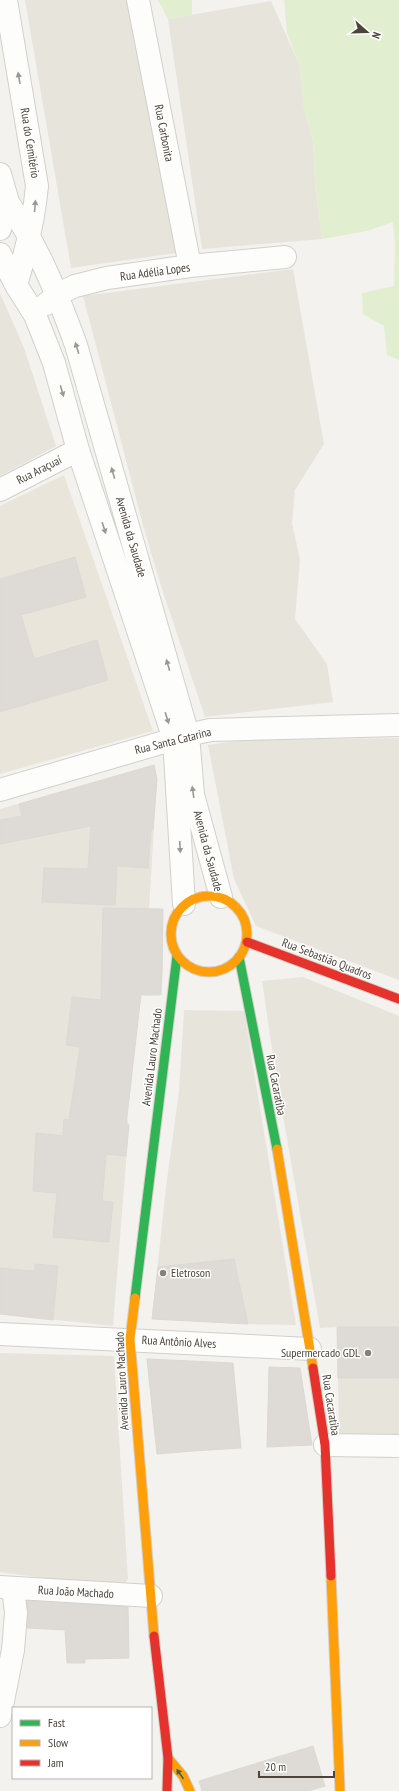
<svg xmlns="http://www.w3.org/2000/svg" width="399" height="1791" font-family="'PT Sans Narrow',sans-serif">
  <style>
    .residential { fill: #e7e4dc }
    .education { fill: #eae5da }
    .green { fill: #e1eecf }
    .building { fill: #dedbd6; stroke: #dcd9d4 }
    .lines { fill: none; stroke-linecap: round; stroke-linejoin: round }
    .street-casing { stroke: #d2d0cb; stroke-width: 24 }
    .fast-casing { stroke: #d3cfc5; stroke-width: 11 }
    .slow-casing { stroke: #d3cfc5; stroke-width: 11 }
    .jam-casing { stroke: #d3cfc5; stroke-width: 11 }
    .street { stroke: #fdfdfc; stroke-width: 22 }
    .fast { stroke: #30b455; stroke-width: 9 }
    .slow { stroke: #ff9f0a; stroke-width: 9 }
    .jam { stroke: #e5322d; stroke-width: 9 }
    .oneway { fill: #9b9791 }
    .oneway2 { fill: #446040 }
    .poi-dot { fill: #868178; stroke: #fff; stroke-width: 1.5 }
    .labels { text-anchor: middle; stroke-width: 3; stroke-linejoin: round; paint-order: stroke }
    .street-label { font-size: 12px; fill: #4b4439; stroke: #fff }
    .poi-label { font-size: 12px; fill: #4b4439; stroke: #fff; text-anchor: start }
  </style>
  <rect width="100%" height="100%" fill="#f4f2ee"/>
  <path class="residential" d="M25,0h105l46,253 -105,15z
    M271,1l28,63 5,45 9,32 2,42 7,56 -120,10 -34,-230z
    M293,269l31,175 -29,46 -3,33 8,36 -5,60 32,45 6,38 -128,15 -43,-128 -18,-60 -61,-233z
    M0,293l24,55 32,98 -56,30z
    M399,738v242l-143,-54 -22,-47 -26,-134 35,-5z
    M154,765l3,14 -8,130h14l-1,86h-21l-14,123 2,7 -16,201 -113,-12v-505z
    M303,977l96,39v422l-60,-2 -2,-109 -17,1 -44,-252 -14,-95z
    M184,1010l60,1 52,314 -48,-1 -96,-5 14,-132 13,-96z
    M0,1353l114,3 14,223 -5,7 -7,2 -116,-16z"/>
  <path class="education" d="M64,475l89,256 -153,43v-268z"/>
  <path class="green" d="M158,0h34v15l-24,4z
    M284,0h115v360l-12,-5 -3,-29 -21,-12 -1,-21 32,-7 1,-40 -2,-24 -26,9 -45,8 -7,-56 -2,-42 -9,-32 -5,-45 -12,-31z"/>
  <path class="building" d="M75,557l11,40 -65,18 13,44 63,-19 11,40 -108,32v-133z
    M154,765l3,14 -4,50h-2l-3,39 -31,-2 -2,39 -73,-3 2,-34 44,1 3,-43 -91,18v-24l22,-4 -3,-12z
    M103,908l60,1 -1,64 -2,22h-19l-15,130h3l-3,31 -20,-2 -4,47 11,1 -4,40 -56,-5 4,-44 -24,-2 3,-58 27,3 1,-17 5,1 11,-73 -14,-2 6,-48 29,3z
    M234,1259l14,65 -96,-5 6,-52z
    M35,1264l23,2 -5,54 -53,-6v-46l34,3z
    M337,1327h62v51h-61z
    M147,1359l86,4 8,85 -48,3 -36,3z
    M269,1367l31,1 12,77 -45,2z
    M27,1601l101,6 1,51 -44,1v4h-18l-2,-33 -38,-2z
    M313,1746l12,40 -17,5h-106l-3,-10z"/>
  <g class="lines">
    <g class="street-casing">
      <path id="street" d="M6,0l31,186c-3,34 -11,66 -21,99
        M138,0l52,266
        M0,174l8,28 -8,27
        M0,191c35,48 56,99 76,154l112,390 5,60 28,102
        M0,254l16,31 19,30 19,48 24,87 96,289 10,165
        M46,304l12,-10 17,-8 32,-8 83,-12 95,-9
        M0,490l78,-40
        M0,790l188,-55 22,-5 189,-5
        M0,1334l310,15
        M325,1445l74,1
        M0,1587l151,9
        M0,1716l13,-66 3,-37 -3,-25"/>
    </g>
    <g class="fast-casing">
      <path id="fast" d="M239,957l38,192
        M135,1298l42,-342"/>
    </g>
    <g class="slow-casing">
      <path id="slow" d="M171 934a38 38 0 1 1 76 0a38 38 0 1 1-76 0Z
        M277,1149l36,219
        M135,1298l-5,41 24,297
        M331,1576l9,215
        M168,1758l15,18 7,15"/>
    </g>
    <g class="jam-casing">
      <path id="jam" d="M247,942l152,57
        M313,1368l12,77 6,131
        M154,1636l14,122 -1,33"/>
    </g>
    <use href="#street" class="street"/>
    <use href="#fast" class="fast"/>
    <use href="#slow" class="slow"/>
    <use href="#jam" class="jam"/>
  </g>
  <defs><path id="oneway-solid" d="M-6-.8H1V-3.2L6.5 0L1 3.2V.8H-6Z"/></defs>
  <g class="oneway">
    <use href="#oneway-solid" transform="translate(19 78) rotate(-100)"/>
    <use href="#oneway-solid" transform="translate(35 206) rotate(-85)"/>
    <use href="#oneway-solid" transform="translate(77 348) rotate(-107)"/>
    <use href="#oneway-solid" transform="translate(62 391) rotate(74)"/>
    <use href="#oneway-solid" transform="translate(113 473) rotate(-106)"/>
    <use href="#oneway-solid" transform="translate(104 528) rotate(72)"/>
    <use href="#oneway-solid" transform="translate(168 665) rotate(-106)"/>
    <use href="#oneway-solid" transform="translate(167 718) rotate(72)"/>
    <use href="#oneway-solid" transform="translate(193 792) rotate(-98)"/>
    <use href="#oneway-solid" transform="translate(180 847) rotate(87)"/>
  </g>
  <use class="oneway2" href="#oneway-solid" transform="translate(180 1774) rotate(-125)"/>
  <g class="poi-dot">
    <circle cx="163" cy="1273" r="4"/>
    <circle cx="368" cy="1353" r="4"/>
  </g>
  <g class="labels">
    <g class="street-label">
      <text transform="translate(164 133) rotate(79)" y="4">Rua Carbonita</text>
      <text transform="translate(30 143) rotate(81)" y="4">Rua do Cemitério</text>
      <text transform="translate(155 272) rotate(-8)" y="4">Rua Adélia Lopes</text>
      <text transform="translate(39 470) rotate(-27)" y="4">Rua Araçuaí</text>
      <text transform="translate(131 537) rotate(74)" y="4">Avenida da Saudade</text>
      <text transform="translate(173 741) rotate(-14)" y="4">Rua Santa Catarina</text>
      <text transform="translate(208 851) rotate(75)" y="4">Avenida da Saudade</text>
      <text transform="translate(327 959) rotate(21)" y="4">Rua Sebastião Quadros</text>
      <text transform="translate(152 1057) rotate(-83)" y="4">Avenida Lauro Machado</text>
      <text transform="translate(276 1085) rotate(79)" y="4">Rua Cacaratiba</text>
      <text transform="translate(179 1342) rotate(3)" y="4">Rua Antônio Alves</text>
      <text transform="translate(122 1381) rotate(-93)" y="4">Avenida Lauro Machado</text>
      <text transform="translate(331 1405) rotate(81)" y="4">Rua Cacaratiba</text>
      <text transform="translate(76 1592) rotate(3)" y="4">Rua João Machado</text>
    </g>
    <g class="poi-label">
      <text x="171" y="1277">Eletroson</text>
      <text x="360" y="1357" text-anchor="end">Supermercado GDL</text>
    </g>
  </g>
  <rect x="12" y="1707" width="140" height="72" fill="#ffffff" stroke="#b7b4b0"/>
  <rect x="20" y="1720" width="20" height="6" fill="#30b455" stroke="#b7b4b0"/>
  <text x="48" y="1727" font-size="12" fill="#4b4439">Fast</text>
  <rect x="20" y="1740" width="20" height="6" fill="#ff9f0a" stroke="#b7b4b0"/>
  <text x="48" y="1747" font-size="12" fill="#4b4439">Slow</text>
  <rect x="20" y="1760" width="20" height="6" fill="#e5322d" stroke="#b7b4b0"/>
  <text x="48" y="1767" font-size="12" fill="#4b4439">Jam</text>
  <g transform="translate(367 32) rotate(110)" stroke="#ffffff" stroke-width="3" paint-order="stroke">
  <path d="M0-3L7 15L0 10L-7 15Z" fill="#4b4439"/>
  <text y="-6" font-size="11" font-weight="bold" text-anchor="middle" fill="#4b4439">N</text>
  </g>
  <path d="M259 1771v6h75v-6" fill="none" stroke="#4b4439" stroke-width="2"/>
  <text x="265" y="1771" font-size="12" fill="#4b4439" stroke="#ffffff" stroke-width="3" paint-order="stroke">20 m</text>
</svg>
